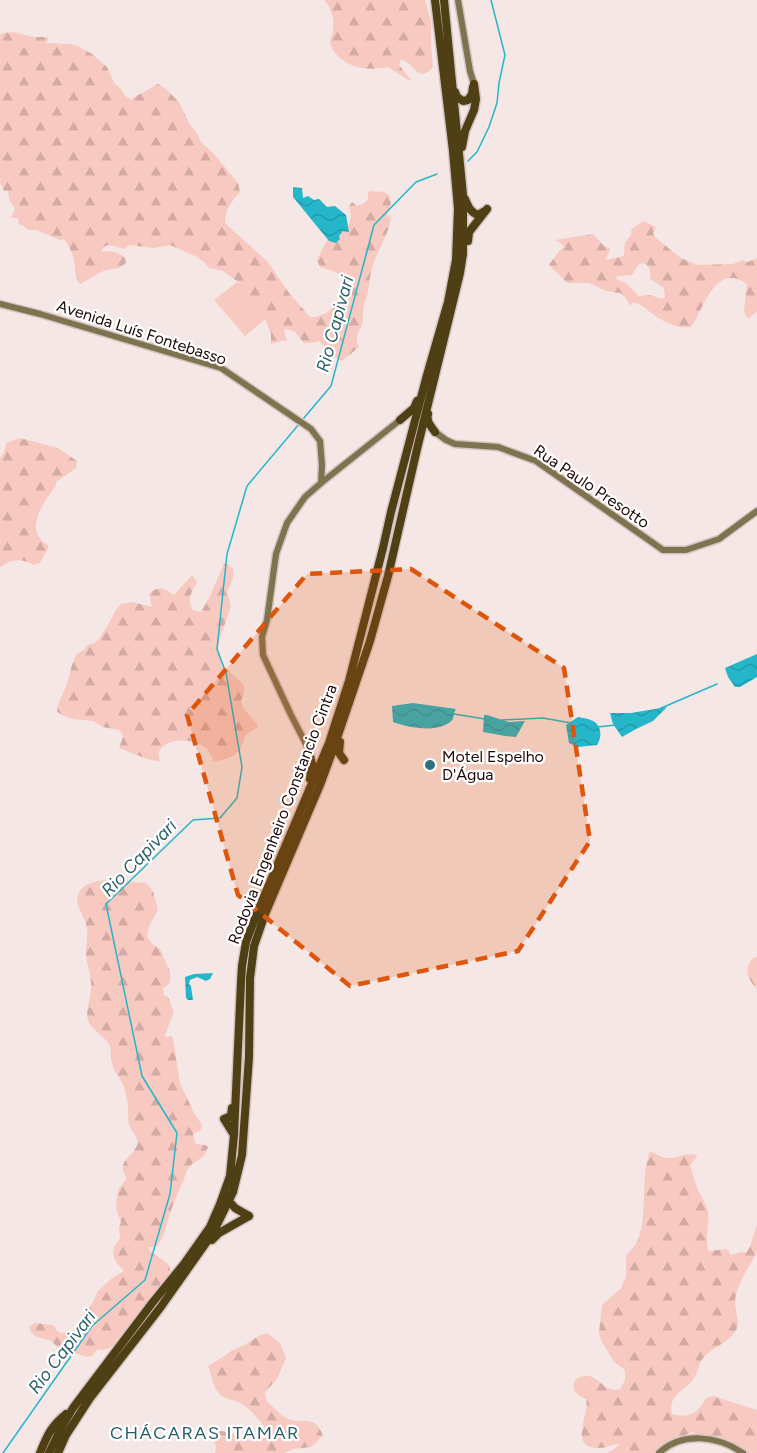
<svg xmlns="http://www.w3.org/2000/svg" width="757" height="1453" font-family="Figtree,sans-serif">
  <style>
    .grass { fill: #f7c9c1 }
    .forest { fill: url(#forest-firs); fill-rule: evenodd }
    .water { fill: url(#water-waves) }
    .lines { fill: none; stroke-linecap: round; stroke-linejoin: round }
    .stream { stroke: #25b6c9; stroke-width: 1.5 }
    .secondary-casing { stroke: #d3c3c1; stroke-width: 9 }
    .highway-casing { stroke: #d3c3c1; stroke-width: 11 }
    .secondary { stroke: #7f724e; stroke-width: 6 }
    .highway { stroke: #4e3f14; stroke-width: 8 }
    .marked { fill: #de550c; fill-opacity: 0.2; stroke: #de550c; stroke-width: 4.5; stroke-dasharray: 12 8; stroke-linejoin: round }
    .poi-dot { fill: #2b737e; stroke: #fff; stroke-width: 2 }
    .labels { text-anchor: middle; stroke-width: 4.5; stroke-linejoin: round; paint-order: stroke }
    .street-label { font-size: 16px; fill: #1e0806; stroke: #fff }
    .poi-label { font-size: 16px; fill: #1e0806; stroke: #fff; text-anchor: start }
    .water-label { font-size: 18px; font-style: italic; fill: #2a6068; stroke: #fff }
    .neighbourhood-label { font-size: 18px; letter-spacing: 1.5px; fill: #265e67; stroke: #fff }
  </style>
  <defs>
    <pattern id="forest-firs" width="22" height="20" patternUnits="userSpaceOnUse" patternTransform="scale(1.5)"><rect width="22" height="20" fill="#f7c9c1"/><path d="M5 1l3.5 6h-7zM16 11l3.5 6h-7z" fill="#d3aba4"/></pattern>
    <pattern id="water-waves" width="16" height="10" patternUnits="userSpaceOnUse" patternTransform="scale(1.5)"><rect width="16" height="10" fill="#25b6c9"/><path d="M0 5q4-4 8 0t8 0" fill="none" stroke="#219bab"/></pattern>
  </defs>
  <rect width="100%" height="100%" fill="#f5e7e5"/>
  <path class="grass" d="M237,282l32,34 -24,20 -31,-36z"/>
  <path class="forest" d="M324,0h101l6,21v24l2,22c-16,17 -17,-3 -32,-8l-2,6 12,15 -1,1 -22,-14c-18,3 -35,3 -49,-10 -4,-4 -7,-7 -8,-12 -2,-5 1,-8 2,-14 2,-11 -1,-22 -9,-31z
    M14,32l19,5h14l2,2 -4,4 25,1 8,2 14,8 15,13 7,16 7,6 4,7 6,3 27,-15 7,4 14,14 11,23 7,8 4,9 13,12 24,29 2,9c-8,9 -15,18 -15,31l43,39 21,31 21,24c17,2 36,-20 44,-34l-4,-6 -30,-10 -3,-7c2,-4 10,-20 13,-23 4,-5 13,-9 19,-12l2,-9 -2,-10 3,-4 5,4 6,-2 5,-5v-6l2,-2 14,1 5,3 2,8 -4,12 1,2 3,-1c-1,16 -13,33 -18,49 -3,9 -4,18 -5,28 -2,6 -5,12 -5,18 -1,3 0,6 0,10 -2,10 -10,14 -4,26l-17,14 -7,-4 -16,-16 -10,2h-5l-9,-11 -9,-3 -2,2 3,10h-6l-10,3v-10l-6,-16 1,-3 -15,-11 -13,-22 -15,-11 -14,-3 -5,-6 -9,-6 -25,-11 -16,3 -25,-3 -5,4c-9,-2 -19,-9 -23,3 10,-2 17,0 25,6v5l-7,5 -14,2 -25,14c-6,-8 -4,-14 -6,-23 -2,-9 -5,-16 -10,-22l-4,1 -24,-10h-8l-4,-4 -5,-2 -1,-6h-7l4,-9 -6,-10 -1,-8h-4l-4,-8v-148l3,-2z
    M644,221l12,6 -3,6 2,4 17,14 9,7 16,7 36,-1 9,-4 6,2 9,-4v54l-8,6 -3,-1 -2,-6 3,-27c-32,-22 -42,23 -56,43 -12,2 -26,-4 -37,-12 -7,-5 -12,-11 -21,-13l-3,4 -5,-9 -5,-4 -14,-2 -17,-8h-22l-18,-18 10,-14 5,-4 -2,-3 -7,-4 38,-6 11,12 6,2 -1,5 -4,7 19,-4c0,-4 0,-9 1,-13 4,-6 8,-7 6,-14zM642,263l4,1 4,5v10l14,9 1,9 -3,2 -12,-4 -11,1 -13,-13 -10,-4 1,-3 15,-1 7,-11z
    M20,438l38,10 19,13 -1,7 -20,14v3c-12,19 -35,44 -7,61l-9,17 -7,2c-12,-8 -22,-5 -33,2v-109l4,-5 2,-10z
    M224,564h3l6,5v9l-6,14 4,14 -12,35 -1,8 4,16 22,20v10l-3,5 2,8 15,17v2l-12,8 -6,15 -7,6 -7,3 -13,3c-4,-32 -67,-25 -52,0l-14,-3 -28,-11 4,-11 -1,-4 -3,-3 -16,-3 -10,-6 -21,-2 -12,-5 -3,-3 1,-7 8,-17 6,-22 4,-10 9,-6 2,-4 7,-2 5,-4 7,-11 10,-18 5,-6 11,-2 20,5 -3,-14c12,-8 14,-5 25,2l18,-20 5,7c-5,10 -11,17 -4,28l8,2 8,-14z
    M109,880l37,3 7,8 5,19 -9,16 -2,11 7,8 7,5c3,13 19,30 2,38l1,7 4,2 6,15 -9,23 1,2 5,-1 2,3 7,44 14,30 8,12 -1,5 -8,4 2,9c4,3 9,0 13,4l-4,9 -12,8 -5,6c-4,14 -12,27 -16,41 -5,13 -5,25 -15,36h-8c5,11 23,13 22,23 -1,9 -11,16 -16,23 -4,6 -5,15 -9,22 -4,8 -29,32 -38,34 -4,1 -5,1 -9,0l-6,7 -4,1 -28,-8 -10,-9 -13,-3 -6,-5 -2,-5 6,-4 18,2 2,2 2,4 4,2 9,-1 8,-3 5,-5 2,-11 7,-9 6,-13 14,-13 12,-7 -8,-9 -3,-8 1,-7 5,-7 1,-4 -1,-8 2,-6 -4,-10 -1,-6 2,-16 9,-12c-12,-16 4,-19 9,-31 4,-9 -3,-13 -6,-20 -4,-7 0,-19 -3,-27 -1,-4 -2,-9 -3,-13 -3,-9 -11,-15 -12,-25 -2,-6 0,-12 -3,-18 -5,-8 -18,-14 -21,-24 -3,-9 3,-22 3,-32 1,-12 -5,-24 -5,-36 0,-8 2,-15 1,-23 -1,-12 -13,-23 -9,-34 5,-13 20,-14 31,-15z
    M757,957v32c-9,-9 -14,-21 -4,-31z
    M650,1151c5,2 12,7 18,7 10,0 19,-6 29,-3 -1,5 -6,7 -7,11 3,8 5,17 8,24 4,7 8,15 10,22 2,12 -4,28 1,39l17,-2 3,2 2,4 10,-3 5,1c6,-8 7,-19 11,-28 0,8 0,19 0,27 -2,4 -5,9 -7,12 -6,12 -15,26 -15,39 0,9 6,19 1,27 -6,12 -23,17 -32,27 -7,7 -5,17 -12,24 -9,11 -24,14 -20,33 17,5 26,-1 34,-16l7,-2 44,14v43h-18l-38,-15 -9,-6 -28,13 -8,8h-49l10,-6 2,-3c-7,0 -13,4 -19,4 -34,1 -9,-35 -14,-50 -16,-3 -17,-20 -2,-22 15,-2 21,19 36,13l5,-9v-10l-11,-8 -13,-22 -2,-8 3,-27 19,-17 5,-11v-21c5,-6 11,-12 13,-19 9,-28 1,-59 11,-86z
    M267,1333l13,10 6,15 -9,21 -12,13 1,8c6,6 14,15 22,19 15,6 27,-6 35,17l-12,11 -18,2 -9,4h-69l1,-6 -3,-8 5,-8c16,-1 23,11 38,10l6,-7 2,-8c-6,-8 -15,-18 -24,-23 -7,-4 -16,-3 -21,-10 -7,-8 -7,-18 -11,-27l15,-9 8,-6 15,-7 13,-8z"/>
  <path class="water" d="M293,187l9,1 1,10 5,-2 6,4 5,-1 8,8 8,-1 11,9 3,17 -6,-1 -4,5 1,3 -4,4 -7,-2 -36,-44z
    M757,654v23l-17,10h-5l-7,-10 -3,-9z
    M413,703l43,6c-1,1 -3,9 -3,10 -12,15 -44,9 -60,3l-1,-16z
    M667,707l-14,14 -17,8 -14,8 -9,-13 -3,-11h21z
    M484,715h3l22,7 16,-1 -9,16 -11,-1 -22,-4z
    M578,717c9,2 19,2 22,13 1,6 0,10 -3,15l-19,2 -9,-4 -3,-18z
    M213,973l-3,6 -4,2 -9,-4 -7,3 -1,4 2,2 2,14h-5l-2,-2 -1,-21 9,-3z"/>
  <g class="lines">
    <path class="stream" d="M468,161l9,-9 12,-25 8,-24 2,-20 6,-28 -14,-55
      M303,419l28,-33 43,-161 42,-43 21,-8
      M659,709l58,-25
      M454,714l31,5
      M502,720l41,-2 28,5
      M597,727l19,-2
      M3,1453l89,-127 53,-46 25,-86 7,-61 -35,-57 -36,-172 87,-84 27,-2 17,-20 5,-31 -16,-94 -9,-24 10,-95 20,-68 53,-63"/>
    <g class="secondary-casing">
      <path id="secondary" d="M458,0l12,71 4,13
        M0,304l40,10 181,54 90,61 9,12 2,24 -1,18
        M435,432l11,8 9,4 43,3 38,14 127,89h23l33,-11 38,-28
        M308,748l-17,-33 -28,-60 -1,-18 5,-17 9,-66 11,-31 18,-26 16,-14 79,-63
        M659,1453c23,-22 59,-17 84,0"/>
    </g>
    <g class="highway-casing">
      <path id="highway" d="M455,92l2,5 6,4 5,-1 4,-6 1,-7
        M462,147l3,-16 9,-21 2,-11 -2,-15
        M465,199c3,7 5,13 13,16l7,-4
        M468,241l1,-9 18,-23
        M428,414c-2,8 3,12 7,18
        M400,420l14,-12 3,-7
        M340,742l-1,11 5,7
        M308,748l4,16 -2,15
        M232,1108l-1,8 -7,3 10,16
        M229,1201l6,7 14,8
        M212,1240l7,-7 30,-17
        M40,1453c7,-17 11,-27 26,-39
        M49,1453l12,-25 12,-20 80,-106 31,-38 26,-37 10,-23 10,-28 4,-41 7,-153 1,-16 4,-24 11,-29 72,-170 20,-62 34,-133 8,-36 36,-137 21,-73 8,-42 2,-51 -5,-58 -18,-151
        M58,1453l8,-18 24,-37 70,-90 53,-75 20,-41 9,-37 7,-98 1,-79 4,-32 11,-32 55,-129 14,-38 36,-106 18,-65 29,-127 43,-176 3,-19v-59l-19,-195"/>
    </g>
    <use href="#secondary" class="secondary"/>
    <use href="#highway" class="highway"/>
  </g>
  <path class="marked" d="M411,569l153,99 26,173 -72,110 -168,35 -112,-91 -51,-180 120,-141z"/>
  <circle class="poi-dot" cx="430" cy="765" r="6"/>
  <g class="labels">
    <g class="street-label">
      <text transform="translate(142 332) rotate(18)" y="6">Avenida Luís Fontebasso</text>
      <text transform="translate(592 486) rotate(34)" y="6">Rua Paulo Presotto</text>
      <text transform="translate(282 814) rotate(-69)" y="6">Rodovia Engenheiro Constancio Cintra</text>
    </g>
    <g class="poi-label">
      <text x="442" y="762">Motel Espelho<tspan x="442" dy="18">D'Água</tspan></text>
    </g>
    <g class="water-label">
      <text transform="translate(335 324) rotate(-75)" y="6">Rio Capivari</text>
      <text transform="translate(139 858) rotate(-46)" y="6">Rio Capivari</text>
      <text transform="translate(62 1352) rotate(-53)" y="6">Rio Capivari</text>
    </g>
    <g class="neighbourhood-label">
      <text x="205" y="1439">CHÁCARAS ITAMAR</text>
    </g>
  </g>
</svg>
